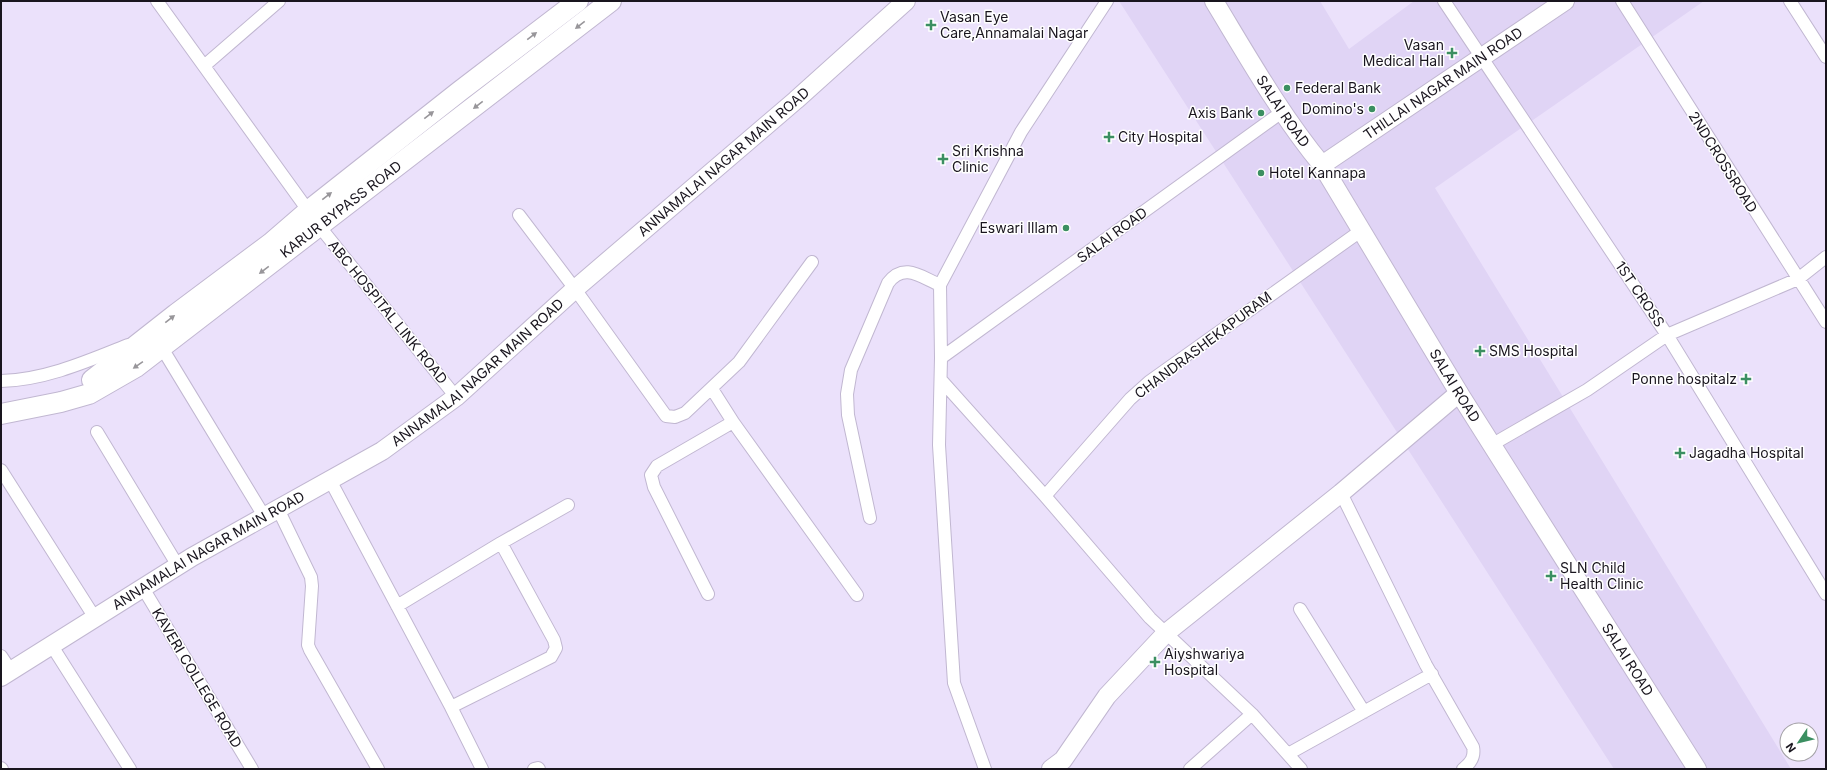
<svg xmlns="http://www.w3.org/2000/svg" width="1827" height="770" font-family="Inter,sans-serif">
  <style>
    .built { fill: #e0d4f5 }
    .lines { fill: none; stroke-linecap: round; stroke-linejoin: round }
    .street-casing { stroke: #c1b7d1; stroke-width: 14 }
    .secondary-casing { stroke: #c1b7d1; stroke-width: 20 }
    .primary-casing { stroke: #c1b7d1; stroke-width: 22 }
    .street { stroke: #fff; stroke-width: 12 }
    .secondary { stroke: #fff; stroke-width: 18 }
    .primary { stroke: #fff; stroke-width: 20 }
    .oneway { fill: #98969a }
    .poi-dot { fill: #3b8f61; stroke: #fff; stroke-width: 1.5 }
    .labels { text-anchor: middle; stroke-width: 3; stroke-linejoin: round; paint-order: stroke }
    .poi-label { font-size: 14px; fill: #19151e; stroke: #fff; text-anchor: start }
    .street-label { font-size: 14px; fill: #19151e; stroke: #fff }
  </style>
  <rect width="100%" height="100%" fill="#ebe1fb"/>
  <path class="built" d="M1119,1h201l29,48 65,-48h290l-269,187 356,581h-177z"/>
  <g class="lines">
    <g class="street-casing">
      <path id="street" d="M157,1l163,226 136,170
        M1444,1l223,334 159,259
        M1622,1l204,321
        M1790,1l36,56
        M204,66l75,-65
        M519,215l56,74 91,127 9,1 10,-4 54,-51 73,-100
        M162,348l102,168
        M941,358l341,-246
        M941,380l104,116 105,122 102,96 49,55
        M1,381c44,-1 87,-20 127,-36
        M712,389l21,33 124,173
        M97,432l81,134
        M1493,444l94,-54 80,-55 131,-56 28,-22
        M1,470l94,148
        M330,480l121,227 31,62
        M1341,493l85,172 47,82c2,10 -2,16 -10,22
        M1045,496l85,-97 19,-17 213,-152
        M278,509l33,68 1,9 -4,59 2,5 68,119
        M870,518l-22,-103 -1,-21 4,-24 37,-87c16,-21 33,-6 52,2
        M143,588l109,181
        M708,594l-54,-107 -3,-12 6,-9 76,-44
        M397,606l104,-63
        M1300,609l64,103
        M52,646l78,123
        M1,656l10,15
        M451,707l100,-50 5,-9 -2,-8 -53,-97 67,-38
        M1288,754l144,-80
        M1,768l1,1
        M534,769l4,-1 1,1
        M985,769l-31,-86 -15,-238 2,-87 -1,-73 81,-153 86,-131
        M1190,769l62,-55"/>
    </g>
    <g class="secondary-casing">
      <g id="secondary">
        <path id="s1" d="M1214,1c34,56 66,113 108,164l137,228 238,376"/>
        <path id="s2" d="M1322,165l243,-164"/>
        <path id="s3" d="M1,677l191,-120 190,-106 74,-54 119,-108 221,-189 110,-99"/>
        <path d="M1051,769l12,-9 44,-64 59,-63 175,-140 118,-100"/>
      </g>
    </g>
    <g class="primary-casing">
      <g id="primary">
        <path d="M92,380l84,-66 95,-71 37,-32 152,-120 118,-90"/>
        <path id="s4" d="M1,414l60,-12 28,-8 47,-27 475,-366"/>
      </g>
    </g>
    <use href="#street" class="street"/>
    <use href="#secondary" class="secondary"/>
    <use href="#primary" class="primary"/>
  </g>
  <defs><path id="oneway-solid" d="M-6-.8H1V-3.2L6.5 0L1 3.2V.8H-6Z"/></defs>
  <g class="oneway">
    <use href="#oneway-solid" transform="translate(580 25) rotate(142)"/>
    <use href="#oneway-solid" transform="translate(532 36) rotate(-37)"/>
    <use href="#oneway-solid" transform="translate(478 105) rotate(142)"/>
    <use href="#oneway-solid" transform="translate(429 115) rotate(-38)"/>
    <use href="#oneway-solid" transform="translate(327 196) rotate(-38)"/>
    <use href="#oneway-solid" transform="translate(264 270) rotate(143)"/>
    <use href="#oneway-solid" transform="translate(170 319) rotate(-38)"/>
    <use href="#oneway-solid" transform="translate(138 365) rotate(145)"/>
  </g>
  <g class="poi-dot">
    <path d="M929 19h4v4h4v4h-4v4h-4v-4h-4v-4h4z"/>
    <path d="M1450 47h4v4h4v4h-4v4h-4v-4h-4v-4h4z"/>
    <circle cx="1287" cy="88" r="4"/>
    <circle cx="1372" cy="109" r="4"/>
    <circle cx="1261" cy="113" r="4"/>
    <path d="M1107 131h4v4h4v4h-4v4h-4v-4h-4v-4h4z"/>
    <path d="M941 153h4v4h4v4h-4v4h-4v-4h-4v-4h4z"/>
    <circle cx="1261" cy="173" r="4"/>
    <circle cx="1066" cy="228" r="4"/>
    <path d="M1478 345h4v4h4v4h-4v4h-4v-4h-4v-4h4z"/>
    <path d="M1744 373h4v4h4v4h-4v4h-4v-4h-4v-4h4z"/>
    <path d="M1678 447h4v4h4v4h-4v4h-4v-4h-4v-4h4z"/>
    <path d="M1549 570h4v4h4v4h-4v4h-4v-4h-4v-4h4z"/>
    <path d="M1153 656h4v4h4v4h-4v4h-4v-4h-4v-4h4z"/>
  </g>
  <g class="labels">
    <g class="poi-label">
      <text x="940" y="22">Vasan Eye<tspan x="940" dy="16">Care,Annamalai Nagar</tspan></text>
      <text x="1444" y="50" text-anchor="end">Vasan<tspan x="1444" dy="16">Medical Hall</tspan></text>
      <text x="1295" y="93">Federal Bank</text>
      <text x="1364" y="114" text-anchor="end">Domino's</text>
      <text x="1253" y="118" text-anchor="end">Axis Bank</text>
      <text x="1118" y="142">City Hospital</text>
      <text x="952" y="156">Sri Krishna<tspan x="952" dy="16">Clinic</tspan></text>
      <text x="1269" y="178">Hotel Kannapa</text>
      <text x="1058" y="233" text-anchor="end">Eswari Illam</text>
      <text x="1489" y="356">SMS Hospital</text>
      <text x="1737" y="384" text-anchor="end">Ponne hospitalz</text>
      <text x="1689" y="458">Jagadha Hospital</text>
      <text x="1560" y="573">SLN Child<tspan x="1560" dy="16">Health Clinic</tspan></text>
      <text x="1164" y="659">Aiyshwariya<tspan x="1164" dy="16">Hospital</tspan></text>
    </g>
    <g class="street-label">
      <text dy="5" stroke="none"><textPath href="#s2" startOffset="146">THILLAI NAGAR MAIN ROAD</textPath></text>
      <text dy="5" stroke="none"><textPath href="#s1" startOffset="130">SALAI ROAD</textPath></text>
      <text dy="5" stroke="none"><textPath href="#s3" startOffset="891">ANNAMALAI NAGAR MAIN ROAD</textPath></text>
      <text transform="translate(1723 162) rotate(58)" y="5">2NDCROSSROAD</text>
      <text dy="5" stroke="none"><textPath href="#s4" startOffset="403">KARUR BYPASS ROAD</textPath></text>
      <text transform="translate(1112 235) rotate(-36)" y="5">SALAI ROAD</text>
      <text transform="translate(1640 294) rotate(56)" y="5">1ST CROSS</text>
      <text transform="translate(388 312) rotate(51)" y="5">ABC HOSPITAL LINK ROAD</text>
      <text transform="translate(1203 345) rotate(-37)" y="5">CHANDRASHEKAPURAM</text>
      <text dy="5" stroke="none"><textPath href="#s3" startOffset="567">ANNAMALAI NAGAR MAIN ROAD</textPath></text>
      <text dy="5" stroke="none"><textPath href="#s1" startOffset="454">SALAI ROAD</textPath></text>
      <text dy="5" stroke="none"><textPath href="#s3" startOffset="243">ANNAMALAI NAGAR MAIN ROAD</textPath></text>
      <text dy="5" stroke="none"><textPath href="#s1" startOffset="778">SALAI ROAD</textPath></text>
      <text transform="translate(197 678) rotate(59)" y="5">KAVERI COLLEGE ROAD</text>
    </g>
  </g>
  <rect width="1827" height="770" fill="none" stroke="#19151e" stroke-width="4"/>
  <g transform="translate(1799 742) rotate(235)"><circle r="19" fill="#ffffff" stroke="#a3a1a5"/>
  <path d="M0-3L7 15L0 10L-7 15Z" fill="#3b8f61"/>
  <text y="-6" font-size="11" font-weight="bold" text-anchor="middle" fill="#19151e">N</text>
  </g>
</svg>
